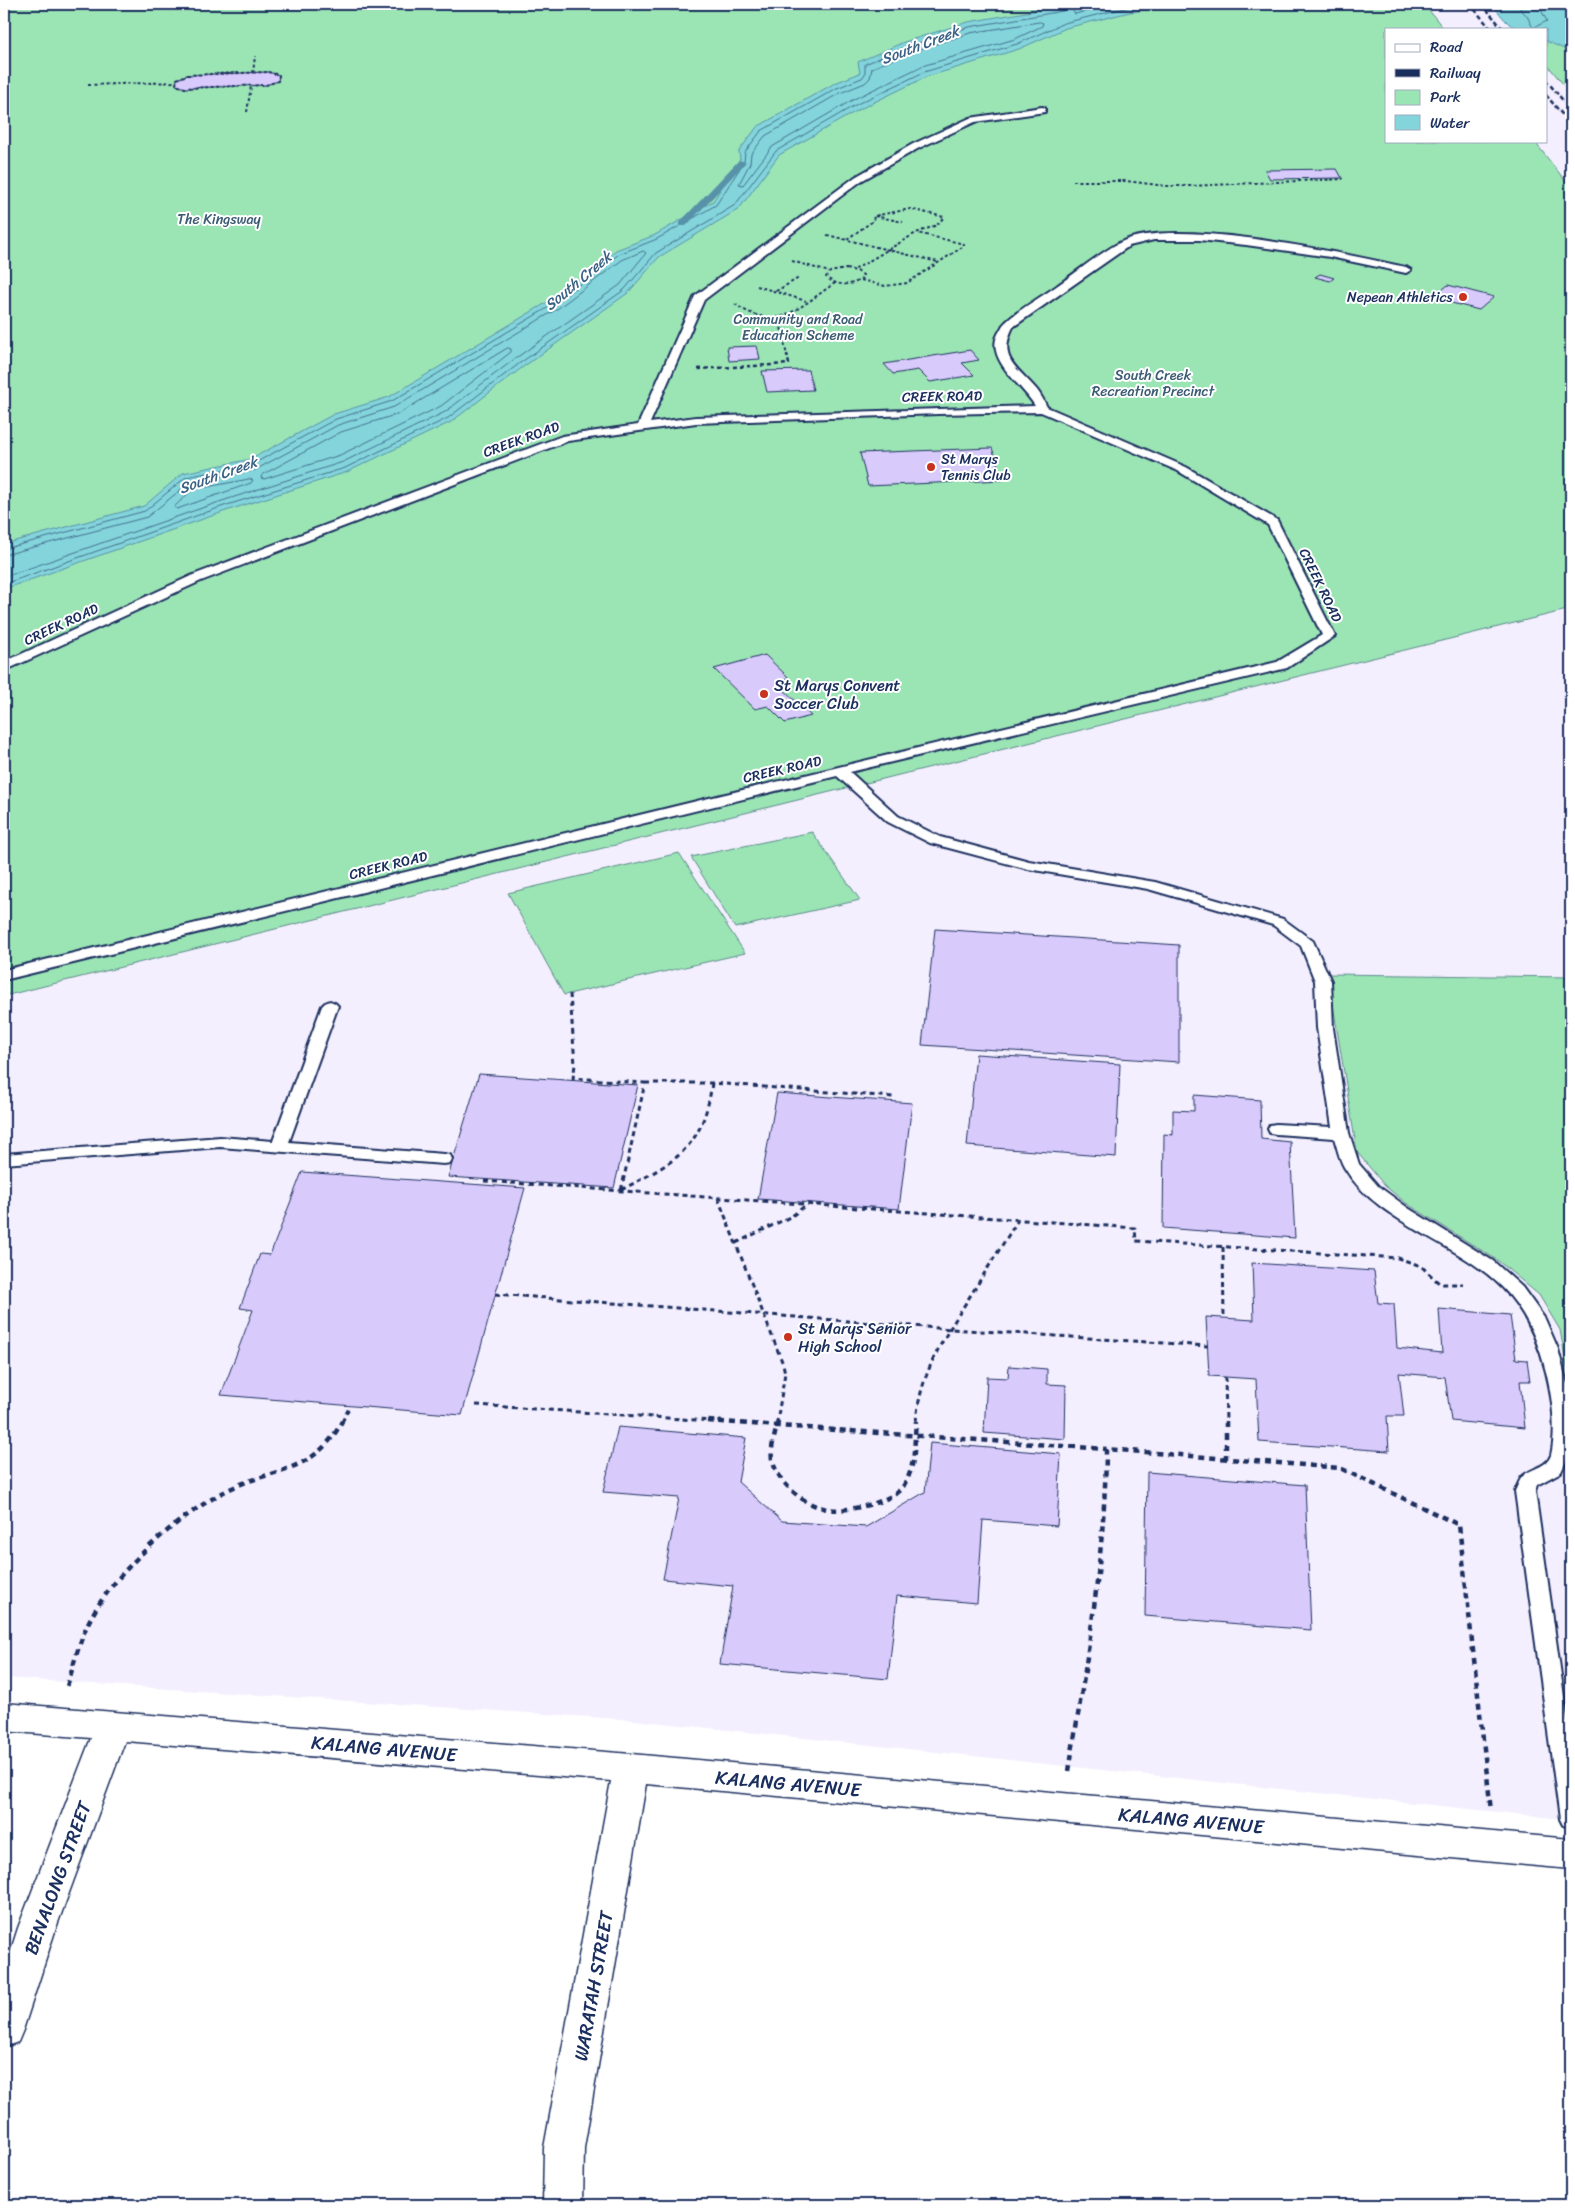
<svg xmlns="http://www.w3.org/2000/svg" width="1575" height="2209" font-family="Sriracha,sans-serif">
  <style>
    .built { fill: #f4effe }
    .green { fill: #9be5b5; stroke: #5b8a8a }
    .water { fill: #83d4db; stroke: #5992a9 }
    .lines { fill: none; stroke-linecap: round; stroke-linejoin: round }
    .shore { stroke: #457190; stroke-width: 1 }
    .stream { fill: #5992a9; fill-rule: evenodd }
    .building { fill: #d9cafc; stroke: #1b2f5e }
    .lane-casing { stroke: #1b2f5e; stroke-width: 4 }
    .street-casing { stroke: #1b2f5e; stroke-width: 3 }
    .path-far3 { stroke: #1b2f5e; stroke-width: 2; stroke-dasharray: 3 2.5; stroke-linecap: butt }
    .path-far2 { stroke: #1b2f5e; stroke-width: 2.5; stroke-dasharray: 4 3; stroke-linecap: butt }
    .path-far1 { stroke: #1b2f5e; stroke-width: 3; stroke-dasharray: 5 4; stroke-linecap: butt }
    .path { stroke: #1b2f5e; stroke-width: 4.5; stroke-dasharray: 6 5; stroke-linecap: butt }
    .lane { fill: #fff; fill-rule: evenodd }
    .street { fill: #fff; fill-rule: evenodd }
    .rail { stroke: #1b2f5e; stroke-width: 2.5; stroke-dasharray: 4.5 2.5; stroke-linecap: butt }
    .poi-dot { fill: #c8321e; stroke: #fff; stroke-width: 2 }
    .labels { text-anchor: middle; stroke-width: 4; stroke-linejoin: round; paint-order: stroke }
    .far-park-label { font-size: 14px; fill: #3b5c74; stroke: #fff }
    .far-poi-label { font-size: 14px; fill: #1b2f5e; stroke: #fff; text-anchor: end }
    .far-street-label { font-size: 14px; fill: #1b2f5e; stroke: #fff }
    .far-water-label { font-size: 15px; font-style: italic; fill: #3a6184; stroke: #fff }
    .poi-label { font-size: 16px; fill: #1b2f5e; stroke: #fff; text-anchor: start }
    .near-street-label { font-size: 19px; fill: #1b2f5e; stroke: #fff }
  </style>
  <rect width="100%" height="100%" fill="#fff"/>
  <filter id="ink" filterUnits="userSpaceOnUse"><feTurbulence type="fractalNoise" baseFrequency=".02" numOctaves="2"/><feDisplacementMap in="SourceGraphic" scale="10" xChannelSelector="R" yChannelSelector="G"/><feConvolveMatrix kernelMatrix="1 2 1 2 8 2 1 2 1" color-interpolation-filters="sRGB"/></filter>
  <g filter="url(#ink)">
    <path class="built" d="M1424,4h98l23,25h-101z
      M1546,30l25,31v127l-37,-47h12z
      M1571,609v1211l-937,-100 -630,-42v-682z"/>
    <path class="green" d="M4,4h1420l20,25h-58v112h148l37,47v421l-1567,387z
      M1497,4h74v90l-25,-31v-34z
      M812,832l48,68 -125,28 -44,-71z
      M679,853l66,100 -181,42 -56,-102z
      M1328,974l243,3v413l-11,-60 -21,-35 -42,-35 -91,-57 -21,-17 -28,-34z"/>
    <path class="water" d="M1073,4h188h-65l-66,8 -64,16 -47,21 -93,28 -66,32 -81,46 -40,54 -80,48 -31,36 -105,74 -72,55 -104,50 -121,39 -222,78v-45l140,-38 39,-33 68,-14 83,-45 55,-17 162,-97 65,-50 39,-15 58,-34 27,-42 -1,-8 18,-24 78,-44 25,-10 -2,-11 46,-20 64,-20z
      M1492,4h66l13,14v34l-25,-11v-12c-35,0 -32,3 -54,-25z"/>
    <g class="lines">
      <path class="shore" d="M1074,4l-1,8 2,2 40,-10
        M1516,4l11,12 6,12 14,-7 -5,-9 -1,-8
        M1040,22l3,1 -1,3 -27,13 -93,27 -68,33 -82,48 -29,38 -4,-1 11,-21 1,-9 14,-18 75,-43 25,-10 5,-5 2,-10 36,-15 62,-20z
        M508,348l3,1v3l-70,54 -101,49 -76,24 -3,-1 1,-3 79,-43 57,-18z
        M250,479l3,1 -2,3 -74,26 -3,-2 18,-17z
        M4,549l141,-38 41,-34 67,-13 83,-45 56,-18 162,-97 65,-50 38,-15 59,-34 28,-43 1,-10 16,-21 76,-43 25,-10 3,-4v-10l41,-17 63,-20 94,-16 5,-7
        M4,555l143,-38 42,-34 66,-13 83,-45 56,-18 163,-98 65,-49 21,-9 3,2 -26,32 -104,73 -71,54 -102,50 -121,39 -218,76
        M4,584l220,-78 121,-38 103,-50 72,-55 104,-73 32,-37 79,-48 41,-54 81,-47 67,-32 93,-28 47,-21 65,-16 26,-3"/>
      <path class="stream" d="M739,160l7,2 -60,64h-6v-4z"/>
    </g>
    <path class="building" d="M268,72l11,3 -1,6 -12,4 -81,3 -9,-3 1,-6 10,-4z
      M1337,169l5,9 -72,1 -5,-9z
      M1320,274l14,4 -4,3 -15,-4z
      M1448,285l46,12 -15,13 -47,-12z
      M757,346l3,13 -31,2 -2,-14z
      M970,350l9,10 -17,3 12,12 -44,7 -12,-12 -25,4 -9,-10z
      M808,370l5,20 -46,2 -5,-21z
      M992,448l11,32 -135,6 -8,-33z
      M765,655l24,23 -13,4 35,34 -26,7 -17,-17 -13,3 -41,-40z
      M935,929l244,16v117l-257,-17z
      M976,1054l144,10 -4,93 -149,-11z
      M479,1074l159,11 -24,103 -166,-11z
      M777,1093l135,10 -13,106 -141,-10z
      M1194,1095l66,5 1,39 29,3 5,96 -132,-10 1,-94 9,1v-25l21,1z
      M302,1172l223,16 -63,227 -241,-20 32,-85 -13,-2 20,-54 10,1z
      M1252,1263l122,8 4,32 16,1 3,44 45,5 -3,-44 71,6 6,44 11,1 3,21h-10l5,47 -74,-7 -6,-44 -46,-4 5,43h-17l2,35 -130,-9 -3,-63 -47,-3 -3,-59 48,3z
      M1009,1366l38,3v15l19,1 -1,54 -81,-6 3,-56 21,1z
      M618,1427l128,11 -8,44 44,39 84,6 59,-35 5,-49 131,11 -4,72 -74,-6 -6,83 -80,-7 -9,83 -168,-15 13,-78 -70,-7 16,-81 -76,-6z
      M1147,1472l158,13 6,145 -166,-14z"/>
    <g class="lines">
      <g class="lane-casing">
        <path id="lane" d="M1042,107l3,1v4l-70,10 -56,26 -58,33 -157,119 -54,123 46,-6 339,-11c-11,-19 -45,-43 -39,-67 1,-4 5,-10 7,-14 11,-13 40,-29 55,-40 19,-13 43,-33 63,-43 54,-26 223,12 285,25l5,3 -5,3 -76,-16 -84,-12 -47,-5h-45l-25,6 -116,81c-16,33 5,40 24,63 4,5 7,11 10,17l139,60 91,53 58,116 -48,32 -437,104 48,44 42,21 89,24 126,21 128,37 30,22 18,40 2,47 16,105 10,31 19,22 30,22 85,53 29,26 23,32 13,30 9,35 4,44 -2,27 -8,17 -24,13 -2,6 36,255v82l-8,-3 -3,-6 -45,-328c2,-4 4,-10 7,-14 8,-9 25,-9 29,-22 6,-25 1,-59 -5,-83 -7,-28 -17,-53 -35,-75 -43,-53 -133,-71 -167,-130 -5,-9 -7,-20 -10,-29l-58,-4 -6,-1 -2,-4 2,-4 6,-1 56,3 -15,-99 -2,-47 -14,-35 -28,-21 -125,-36 -120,-20 -98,-26 -42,-21 -51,-46 -833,204v-10l705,-172 568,-136 45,-27 -54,-110 -90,-54 -137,-59 -103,2 -242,9 -128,18 -367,140 -197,90v-9l189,-87 369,-139 76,-11 57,-129 160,-119 58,-33 57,-26z
          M330,1001l5,2 3,3 -49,136 155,12 6,1 2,4 -2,4 -6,1 -224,-17 -216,17v-10l216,-17 53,4 49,-135 3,-3z"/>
      </g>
      <g class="street-casing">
        <path id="street" d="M4,1703l627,51 940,85v30l-925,-85 -62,364 -1,57h-40l1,-57 67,-367 -486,-40 -69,187 -33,102 -5,12 -14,5v-75l14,-44 73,-190 -87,-7z"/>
      </g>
      <path class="path-far3" d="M268,72l11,3 -1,6 -12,4 -81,3 -9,-3 1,-6 10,-4z
        M253,73l2,-17
        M88,85l88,-3
        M247,112l4,-26
        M1073,181h53l40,5h25l152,-7
        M875,216l28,6
        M827,235l111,27
        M847,239l26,-18 1,-5 36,-7 34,8 -7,8 -21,8 -62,37
        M792,261l37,11
        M846,269l11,2 6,4v3c-11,8 -26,9 -37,-1l4,-5z
        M861,280l24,6 22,-3 57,-37v-2l-47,-11
        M757,286l49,15
        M776,291l23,-13
        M735,304c13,10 35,18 51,11 16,-7 34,-22 49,-32
        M779,317l8,39"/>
      <path class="path-far2" d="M698,369l91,-5 -2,-10"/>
      <path class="path-far1" d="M570,994l5,71 -2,13 72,5 -24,108
        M645,1083h67l181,14
        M484,1181l651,47 1,13 262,17 23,8 19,18h23
        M621,1190c55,-29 82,-41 91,-107
        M718,1198l65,166 2,9 -8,49
        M736,1243l56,-27 14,-11
        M1223,1247l1,71
        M495,1294l456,35 257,17
        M1225,1377l1,45
        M476,1405l250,17
        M342,1422l7,-14
        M916,1422c4,-48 26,-81 51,-121 17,-27 34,-54 51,-81"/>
      <path class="path" d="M708,1421l398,28
        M778,1421c-2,11 -8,27 -6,38 5,22 29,44 51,49 19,6 70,-5 81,-23 12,-19 10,-42 12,-64
        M1226,1421v38
        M67,1686c8,-24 13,-50 26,-72 26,-46 85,-98 133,-123 46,-24 89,-16 116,-70
        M1069,1771c17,-107 36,-213 37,-322l234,19 119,57 32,286"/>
      <use href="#lane" class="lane"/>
      <use href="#street" class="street"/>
      <path class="rail" d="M1470,4l21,25
        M1482,4l21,25
        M1546,80l25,30
        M1546,95l25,30"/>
    </g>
  </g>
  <g class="poi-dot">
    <circle cx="1463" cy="297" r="5"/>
    <circle cx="931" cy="467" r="5"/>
    <circle cx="764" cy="694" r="5"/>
    <circle cx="788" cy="1337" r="5"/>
  </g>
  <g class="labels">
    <g class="far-park-label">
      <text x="219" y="224">The Kingsway</text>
      <text x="798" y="324">Community and Road<tspan x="798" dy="16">Education Scheme</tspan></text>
      <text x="1153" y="380">South Creek<tspan x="1153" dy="16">Recreation Precinct</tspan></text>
    </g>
    <g class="far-poi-label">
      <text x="1453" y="302">Nepean Athletics</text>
      <text x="941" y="464" text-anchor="start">St Marys<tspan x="941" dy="16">Tennis Club</tspan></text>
    </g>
    <g class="far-street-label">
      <text transform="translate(942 396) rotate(-1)" y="5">CREEK ROAD</text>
      <text transform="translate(521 439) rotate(-20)" y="5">CREEK ROAD</text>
      <text transform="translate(1321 585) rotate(64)" y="5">CREEK ROAD</text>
      <text transform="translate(61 624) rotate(-25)" y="5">CREEK ROAD</text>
      <text transform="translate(782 769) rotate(-13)" y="5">CREEK ROAD</text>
      <text transform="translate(388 865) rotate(-14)" y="5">CREEK ROAD</text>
    </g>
    <g class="far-water-label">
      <text transform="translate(920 45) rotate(-21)" y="5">South Creek</text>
      <text transform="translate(578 281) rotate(-40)" y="5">South Creek</text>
      <text transform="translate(218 475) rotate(-20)" y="5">South Creek</text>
    </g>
    <g class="poi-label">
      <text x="774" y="691">St Marys Convent<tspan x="774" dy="18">Soccer Club</tspan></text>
      <text x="798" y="1334">St Marys Senior<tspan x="798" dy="18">High School</tspan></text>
    </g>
    <g class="near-street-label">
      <text transform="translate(384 1748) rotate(5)" y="7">KALANG AVENUE</text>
      <text transform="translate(788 1783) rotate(5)" y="7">KALANG AVENUE</text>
      <text transform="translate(1191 1820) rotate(5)" y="7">KALANG AVENUE</text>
      <text transform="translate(57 1878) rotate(-70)" y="7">BENALONG STREET</text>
      <text transform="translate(593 1986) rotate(-80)" y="7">WARATAH STREET</text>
    </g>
  </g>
  <rect width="1575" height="2209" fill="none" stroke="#fff" stroke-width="20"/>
  <rect x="10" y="10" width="1555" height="2189" fill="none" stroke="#1b2f5e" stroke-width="2" filter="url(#ink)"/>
  <rect x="1385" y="28" width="162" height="115" fill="#ffffff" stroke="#a4acbf"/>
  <rect x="1395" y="44" width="25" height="8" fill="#ffffff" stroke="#a4acbf"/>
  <text x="1430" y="52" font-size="15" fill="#1b2f5e">Road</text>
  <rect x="1395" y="69" width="25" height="8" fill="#1b2f5e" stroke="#a4acbf"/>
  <text x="1430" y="78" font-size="15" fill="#1b2f5e">Railway</text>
  <rect x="1395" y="90" width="25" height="15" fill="#9be5b5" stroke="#a4acbf"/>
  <text x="1430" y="102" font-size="15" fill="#1b2f5e">Park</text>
  <rect x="1395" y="115" width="25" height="15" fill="#83d4db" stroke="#a4acbf"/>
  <text x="1430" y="128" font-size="15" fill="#1b2f5e">Water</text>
</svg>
